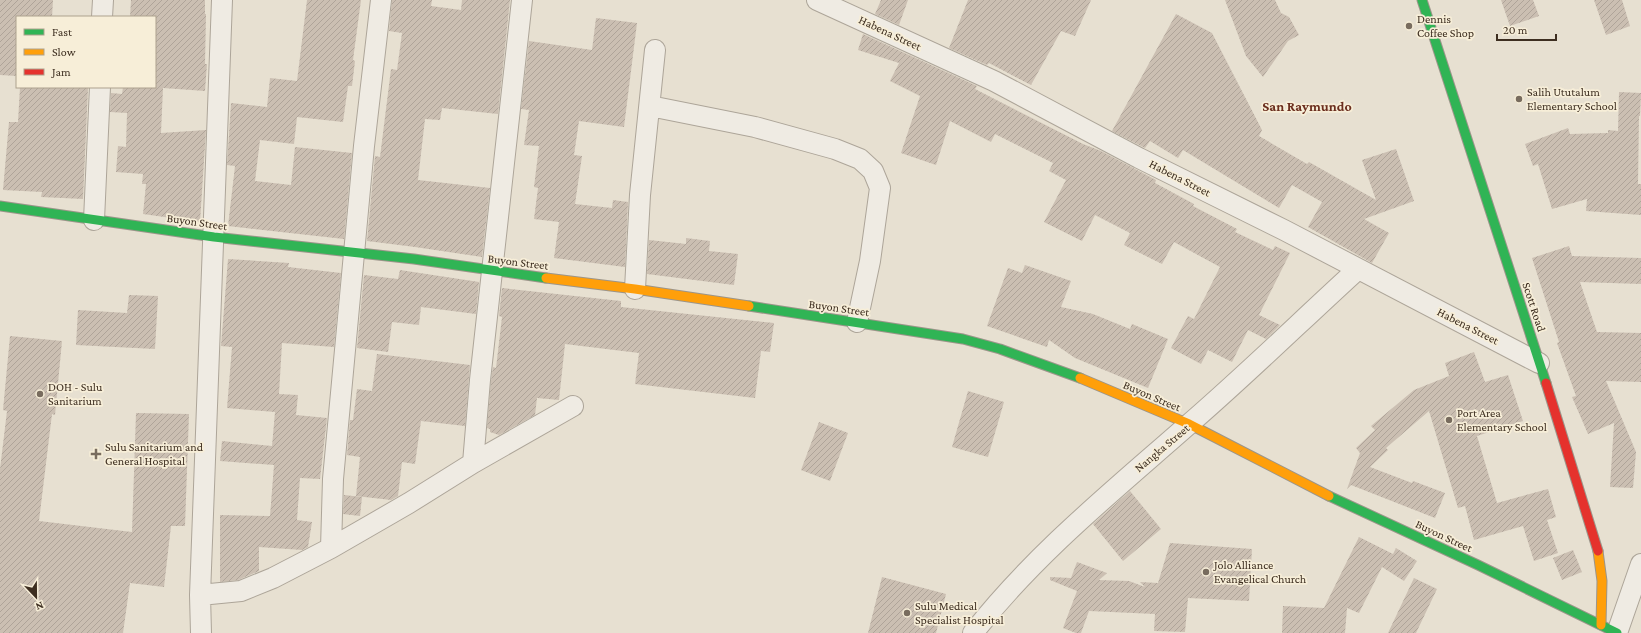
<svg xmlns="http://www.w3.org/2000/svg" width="1641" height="633" font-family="'Crimson Pro',serif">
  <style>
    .building { fill: url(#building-hatch) }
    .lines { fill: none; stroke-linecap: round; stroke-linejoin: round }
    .street-casing { stroke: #ada599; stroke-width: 22 }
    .fast-casing { stroke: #9c958a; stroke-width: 11 }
    .slow-casing { stroke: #9c958a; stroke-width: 11 }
    .jam-casing { stroke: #9c958a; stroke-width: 11 }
    .street { stroke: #efebe3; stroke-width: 20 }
    .fast { stroke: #30b455; stroke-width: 9 }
    .slow { stroke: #ff9f0a; stroke-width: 9 }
    .jam { stroke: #e5322d; stroke-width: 9 }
    .poi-dot { fill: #786c5e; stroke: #f7eed8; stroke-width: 1.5 }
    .labels { text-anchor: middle; stroke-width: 3.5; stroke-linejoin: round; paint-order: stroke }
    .poi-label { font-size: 12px; fill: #3d2e20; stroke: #f7eed8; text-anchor: start }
    .street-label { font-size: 12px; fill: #3d2e20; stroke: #f7eed8 }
    .quarter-label { font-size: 14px; font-weight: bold; fill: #6b2e1e; stroke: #f7eed8 }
  </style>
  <defs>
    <pattern id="building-hatch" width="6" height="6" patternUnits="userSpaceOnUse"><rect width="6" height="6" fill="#cbbfb2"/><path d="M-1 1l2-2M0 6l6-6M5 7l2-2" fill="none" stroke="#afa499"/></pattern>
  </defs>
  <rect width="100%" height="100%" fill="#e7e0d1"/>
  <path class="building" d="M0,0h53l-1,17h-35v59l-17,-1z
    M131,0h74v14h1l-1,50h2l-2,27 -42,-3 -2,45 45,-3 -6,92 -57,-8 3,-30h-4l1,-10 -27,-2 2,-26 8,1 1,-34 -17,-1 1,-19 11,1 1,-7h32v-70h-25z
    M307,0h54l-8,60 2,1 -3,25h-4l-5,36 -46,-5 -3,27 -34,-4 -5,41 36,4 4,-38 57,6 -8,86 -116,-13 7,-60 -8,-1 4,-62 36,4 3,-29 27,3z
    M392,0h40l-1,6 30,4 1,-10h48l-12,114 -56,-6 -2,12 -15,-1 -7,61 72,8 -8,69 -67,-10 -48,-6 8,-85 5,1 11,-88 6,1 5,-37 -13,-2z
    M881,0h27l-9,25 -24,-11z
    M968,0h123l-16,36 -14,-5 -30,54 -42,-22 -2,2 -38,-17z
    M1225,0h50l6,13 8,4 10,18 -11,6 -25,36 -17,-21z
    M1501,0h32l6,16 -29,10z
    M1594,0h28l8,26 -24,9z
    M1176,14l36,19 50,97 -3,6 48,28 2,-2 67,38 -14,-40 34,-11 18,52 -50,18 25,14 -17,30 -64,-36 14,-25 -30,-17 -13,23 -96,-58 -5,8 -28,-17 -5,7 -33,-17z
    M596,18l41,5 -13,104 -45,-6 -5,34 8,1 -7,48 37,4 1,-8 15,2 -3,65 -71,-9 5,-36 -25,-3 4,-31 -4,-1 5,-41 -15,-1 5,-35 -8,-1 8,-68 63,9z
    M863,34l114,52 -2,3 108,55 18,7 55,29 -1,3 39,21 -1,2 44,23 -2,3 38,18 2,-4 15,7 -31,62 21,10 -14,14 -18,-9 -16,32 -24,-12 -7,14 -30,-16 17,-32 6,3 26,-52 -46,-25 -12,22 -38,-19 6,-12 -35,-18 -13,26 -38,-19 22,-42 -17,-9 4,-8 -58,-29 -4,8 -41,-21 -14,44 -35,-12 19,-57 -30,-15 9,-18 -41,-13z
    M20,87l68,1 -5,111 -42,-2 1,-5 -39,-2 6,-68h9z
    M1619,92l22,1 -1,23h-1l-1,68h3v31l-55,-4 1,-12 -35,10 -14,-45 -5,2 -8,-22 43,-16 2,6 38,-1v-3l10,1z
    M686,238l24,3 -1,10 29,3 -4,31 -87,-11 2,-34 37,4z
    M1569,246l3,10 69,2v26l-61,-2 17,50 44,1v49l-35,-1 30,71 -3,36 -23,-1 4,-64 -26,11 -16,-37 4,-1 -19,-53 2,-1 -27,-84z
    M228,259l61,4 -1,4 53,6 -7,74 -52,-4 -3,51 19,1 -2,20 31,3 -7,61 -20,-1 -3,42 15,2 -4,25 -6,3 -43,-3v24l-21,9 -18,2v-67l50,1 4,-51 -54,-4 2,-20 50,5 3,-34 -48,-4 5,-61 -11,-1z
    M1025,265l46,16 -10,26 32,7 37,15 2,-5 36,15 -20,49 -73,-30 -26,-18 -2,7 -60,-21 21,-58 14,5z
    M400,270l79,12 -3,32 -55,-7 -2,18 -27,-3 -4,30 -31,-4 7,-73 34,4z
    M502,288l119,13v6l153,16 -4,29 -9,-1 -6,47 -120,-14 4,-31 -74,-9 -6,56 -22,-2 -2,17 -36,20 -9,-3v-3l-3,-1 4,-47 2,-14 3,1 6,-51 -3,-1z
    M129,295l29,1 -3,53 -79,-4 2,-35 49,3z
    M10,336l52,5 -7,74 -3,-1 -13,107 93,11 4,-119 53,1 -4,112h-14l-7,61 -34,-4 -7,50h-123v-164l7,-58 -4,-1z
    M1474,352l11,30 23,-7 15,46 -46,15 20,67 51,-14 8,28 -9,3 11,33 -24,8 -11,-35 -49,14 -9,-34 -7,2 -29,-97 -43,37 2,2 -18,17 42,16 1,-2 32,12 -10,25 -84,-33 -4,4 13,-36 -4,-5 19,-18 -4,-4 43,-36 35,-14 -4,-13z
    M377,354l93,11 -5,61 -44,-5 -6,43 -13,-2 -4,34 -7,4 -35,-4 4,-39 -13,-2 3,-35h3l4,-31 15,2z
    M968,391l36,11 -16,55 -36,-10z
    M819,422l29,11 -18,48 -29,-11z
    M1130,491l31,38 -38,32 -30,-37z
    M344,495l18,2 -2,19 -17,-2z
    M1359,537l34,17 3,-6 21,13 -13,20 -22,-14 -23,46 -12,-5 -2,25h-63l1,-27 41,2z
    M1170,543l82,6 -3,52 -61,-3 -3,34 -31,-1 1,-17 -66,-3 -8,22h-5l-13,-5 14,-37 -27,-11v-3l21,1 6,-16 30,11 -8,7 30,1 16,6 -5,-5 18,1z
    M1573,550l9,22 -20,8 -9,-22z
    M882,577l64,17 -10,39h-68z
    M1414,578l23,11 -21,44h-28z"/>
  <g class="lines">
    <g class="street-casing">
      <path id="street" d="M817,0l177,81 145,77 145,72 255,133
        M102,17l1,-17
        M650,106l105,21 80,22 25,10 13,12 7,17 -10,73 -13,61
        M94,220l6,-133
        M635,289l5,-94 15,-145
        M473,463l7,-83 42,-380
        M331,548l2,-69 31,-333 17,-146
        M200,595l41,-4 32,-13 58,-30 78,-45 64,-40 100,-57
        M201,633l-1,-38 22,-595
        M973,633c62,-79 140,-142 215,-208 58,-50 113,-104 170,-156
        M1617,633l24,-69"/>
    </g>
    <g class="fast-casing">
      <path id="fast" d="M1422,0l124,383
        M0,206l214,31 200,22 132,19
        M749,306l214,33 37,10 80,29
        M1329,496l149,69 139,68"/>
    </g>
    <g class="slow-casing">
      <path id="slow" d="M546,278l89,11 114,17
        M1080,378l109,46 140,72
        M1598,551l4,30 -1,44"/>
    </g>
    <g class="jam-casing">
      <path id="jam" d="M1546,383l52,168"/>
    </g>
    <use href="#street" class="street"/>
    <use href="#fast" class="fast"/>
    <use href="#slow" class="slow"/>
    <use href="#jam" class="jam"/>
  </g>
  <g class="poi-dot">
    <circle cx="1409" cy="26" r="4"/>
    <circle cx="1519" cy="99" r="4"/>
    <circle cx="40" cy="394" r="4"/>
    <circle cx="1449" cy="420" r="4"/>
    <path d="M94 448h4v4h4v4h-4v4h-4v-4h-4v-4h4z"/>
    <circle cx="1206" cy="572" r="4"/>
    <circle cx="907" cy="613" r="4"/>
  </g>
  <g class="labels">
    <g class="poi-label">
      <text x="1417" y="23">Dennis<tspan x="1417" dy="14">Coffee Shop</tspan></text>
      <text x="1527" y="96">Salih Ututalum<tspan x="1527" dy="14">Elementary School</tspan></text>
      <text x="48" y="391">DOH - Sulu<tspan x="48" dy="14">Sanitarium</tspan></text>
      <text x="1457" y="417">Port Area<tspan x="1457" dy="14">Elementary School</tspan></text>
      <text x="105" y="451">Sulu Sanitarium and<tspan x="105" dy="14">General Hospital</tspan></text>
      <text x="1214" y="569">Jolo Alliance<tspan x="1214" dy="14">Evangelical Church</tspan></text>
      <text x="915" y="610">Sulu Medical<tspan x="915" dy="14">Specialist Hospital</tspan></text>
    </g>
    <g class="street-label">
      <text transform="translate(890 33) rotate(25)" y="4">Habena Street</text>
      <text transform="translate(1180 178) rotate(27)" y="4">Habena Street</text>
      <text transform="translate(197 222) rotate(8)" y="4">Buyon Street</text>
      <text transform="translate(518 262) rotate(7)" y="4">Buyon Street</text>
      <text transform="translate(1534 307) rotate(72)" y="4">Scott Road</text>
      <text transform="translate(839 308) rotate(8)" y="4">Buyon Street</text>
      <text transform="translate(1468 326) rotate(27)" y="4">Habena Street</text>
      <text transform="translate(1152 396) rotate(23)" y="4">Buyon Street</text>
      <text transform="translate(1162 448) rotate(-40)" y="4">Nangka Street</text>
      <text transform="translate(1444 536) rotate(25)" y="4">Buyon Street</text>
    </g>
    <g class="quarter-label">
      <text x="1307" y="111">San Raymundo</text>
    </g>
  </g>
  <rect x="16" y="16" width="140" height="72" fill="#f7eed8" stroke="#ada18e"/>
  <rect x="24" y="29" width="20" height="6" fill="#30b455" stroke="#ada18e"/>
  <text x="52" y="36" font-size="12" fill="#3d2e20">Fast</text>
  <rect x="24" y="49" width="20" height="6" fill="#ff9f0a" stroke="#ada18e"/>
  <text x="52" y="56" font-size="12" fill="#3d2e20">Slow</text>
  <rect x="24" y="69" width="20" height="6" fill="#e5322d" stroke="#ada18e"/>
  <text x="52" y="76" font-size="12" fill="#3d2e20">Jam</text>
  <g transform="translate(36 597) rotate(158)" stroke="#f7eed8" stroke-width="3" paint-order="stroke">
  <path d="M0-3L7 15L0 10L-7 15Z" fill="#3d2e20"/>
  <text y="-6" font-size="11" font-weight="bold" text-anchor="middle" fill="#3d2e20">N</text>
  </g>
  <path d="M1497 34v6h59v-6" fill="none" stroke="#3d2e20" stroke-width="2"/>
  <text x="1503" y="34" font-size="12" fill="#3d2e20" stroke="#f7eed8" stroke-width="3" paint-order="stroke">20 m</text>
</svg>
